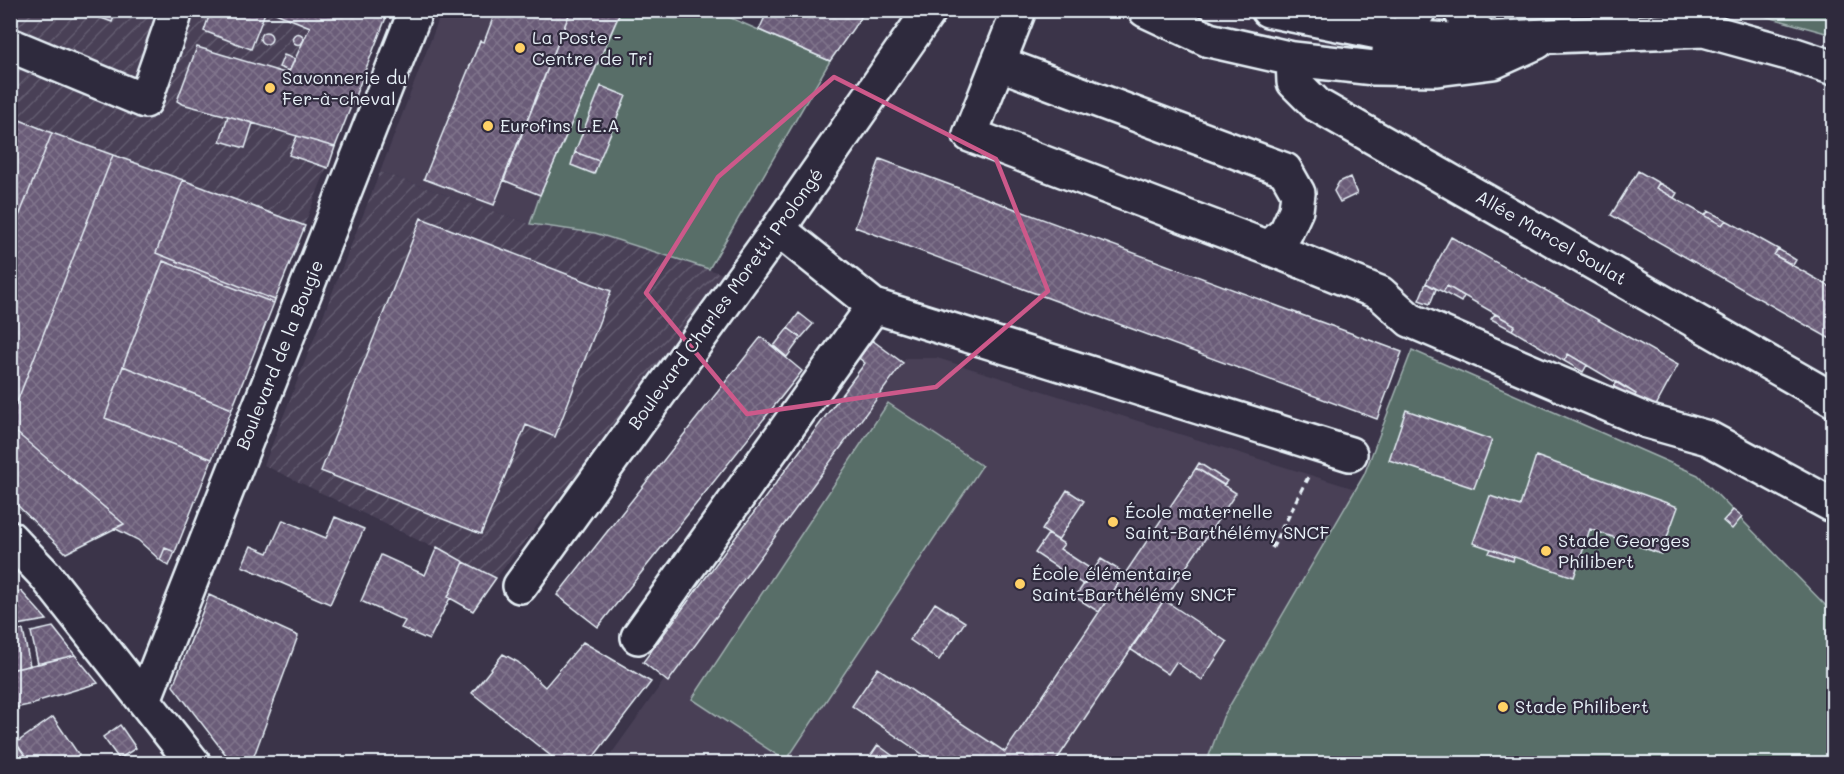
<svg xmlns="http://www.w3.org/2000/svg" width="1844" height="774" font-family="Mali,sans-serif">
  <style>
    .built { fill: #494057 }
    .industrial { fill: url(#industrial-furrows) }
    .pitch { fill: #596e68; stroke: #a0b0b0; stroke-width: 1.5 }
    .building { fill: url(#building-cross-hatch); stroke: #e8f1f8; stroke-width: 1.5 }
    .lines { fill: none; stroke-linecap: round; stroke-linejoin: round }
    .minor-casing { stroke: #e8f1f8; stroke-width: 38 }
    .path { stroke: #e8f1f8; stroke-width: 4; stroke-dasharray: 6 4.5; stroke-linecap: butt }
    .minor { stroke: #2f2a3d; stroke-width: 33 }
    .marked { fill: none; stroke: #cd598a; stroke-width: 4.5; stroke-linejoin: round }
    .poi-dot { fill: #ffd166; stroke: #2f2a3d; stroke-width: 2 }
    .labels { text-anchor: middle; stroke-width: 4.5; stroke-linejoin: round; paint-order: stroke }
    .poi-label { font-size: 18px; fill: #e8f1f8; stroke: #2f2a3d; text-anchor: start }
    .street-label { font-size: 18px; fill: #e8f1f8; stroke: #2f2a3d }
  </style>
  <defs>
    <pattern id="industrial-furrows" width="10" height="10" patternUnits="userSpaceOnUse" patternTransform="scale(1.5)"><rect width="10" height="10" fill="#494057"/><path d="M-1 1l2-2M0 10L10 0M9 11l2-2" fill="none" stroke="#635c70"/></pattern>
    <pattern id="building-cross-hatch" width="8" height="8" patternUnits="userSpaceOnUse" patternTransform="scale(1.5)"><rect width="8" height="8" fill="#6b5c78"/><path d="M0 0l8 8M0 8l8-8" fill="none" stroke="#80748c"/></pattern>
  </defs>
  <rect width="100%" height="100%" fill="#3b3449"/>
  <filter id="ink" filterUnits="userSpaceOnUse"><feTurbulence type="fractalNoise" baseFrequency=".0167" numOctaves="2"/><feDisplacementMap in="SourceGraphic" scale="12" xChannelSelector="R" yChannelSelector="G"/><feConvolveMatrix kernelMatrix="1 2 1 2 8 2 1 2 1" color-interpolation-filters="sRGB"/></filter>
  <g filter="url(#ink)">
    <path class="built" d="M442,11h179l-91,213 -150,-52z
      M906,358h31l418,131 -132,228 -17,46 -602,1 61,-85 3,2z"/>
    <path class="industrial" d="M10,11h379l-220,555 -31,-26 -24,-11 -103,-31z
      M380,172l150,52 65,9 137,44 -236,301 -232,-113z"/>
    <path class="pitch" d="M621,11h94l115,50 -121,208 -114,-36 -65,-9 10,-29z
      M1746,11h87v24z
      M1412,350l286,125 135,138v150l-627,1 17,-47 141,-242z
      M888,403l94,63 -196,295 -94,-62z"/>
    <path class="building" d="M86,10h31l-5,12 -27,-10z
      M211,10h55l-15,39 -47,-18z
      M268,10h121l-54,137 -107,-31 -46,-12 -5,-3 20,-54 91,27 22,-47z
      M496,10h75l-77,195 -70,-26 56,-138 4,1z
      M571,10h50l-81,185 -37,-15z
      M768,10h98l-36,51 -71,-31z
      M260 38a6 6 0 1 1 12 0a6 6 0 1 1-12 0Z
      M292.5 39a5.5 5.5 0 1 1 11 0a5.5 5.5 0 1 1-11 0Z
      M284,55l11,4 -6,12 -10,-4z
      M601,86l25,10 -27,65 -24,-9z
      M10,116l42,17 -42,106z
      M228,116l25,7 -8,25 -25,-7z
      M52,133l61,22 -103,265v-181z
      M297,136l38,11 -7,21 -39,-13z
      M575,152l24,9 -5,13 -23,-9z
      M113,155l70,25 -27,73 119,47 -1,3 -111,-42 -40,105 -18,52 107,41 -37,93 -10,-4 -5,12 -22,-20 -24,-12 10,-4 -114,-97v-7z
      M880,159l522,193 -25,67 -522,-192z
      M1638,171l21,12 -3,5 66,37 4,-5 52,29 -4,6 60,34v52l-223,-126z
      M1350,177l7,17 -17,8 -6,-11 5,-9z
      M183,180l122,46 -30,74 -119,-47z
      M1659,183l18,10 -3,5 -18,-10z
      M1708,211l18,9 -4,5 -17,-9z
      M421,218l190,73 -56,146 -29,-12 -45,109 -160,-63z
      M1451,237l227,128 -25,46 -21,-11 4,-6 -68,-40 -4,7 -52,-31 3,-5 -68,-39 -4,6 -17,-9z
      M1778,249l18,11 -3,5 -19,-10z
      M163,261l111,42 -42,106 -109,-43z
      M1426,283l10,6 -6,15 -11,-4z
      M1447,286l17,10 -3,6 -18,-10z
      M799,313l14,11 -12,14 -13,-10z
      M1495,314l20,11 -3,5 -21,-11z
      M788,328l13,10 -14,19 -13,-11z
      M761,337l41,34 -204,256 -41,-32z
      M872,340l31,23 -235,319 -25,-20 222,-299 -6,-5z
      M1568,354l19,11 -4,7 -19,-11z
      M123,366l109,43 -20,50 -107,-41z
      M1617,382l19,12 -4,6 -19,-12z
      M1406,410l86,30 -18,48 -85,-28z
      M10,427l114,97 -58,29 -56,-55z
      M1536,456l142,51 -17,47 -71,-25 -16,48 -101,-34 17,-47 30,10z
      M1199,463l28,18 -3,4 -28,-17z
      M1196,468l40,25 -182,271h-117l-85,-58 26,-38 127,84z
      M1067,490l17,11 -26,39 -16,-10z
      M1733,510l9,7 -10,12 -9,-8z
      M335,517l29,12 -34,75 -88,-38 9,-20 17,7 15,-33 43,18z
      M1048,534l16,10 -4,5 34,22 -10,14 -49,-32z
      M437,547l27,15 -16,35 2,1 -21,42 -28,-12 4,-7 -44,-20 20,-46 44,20z
      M165,548l10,4 -6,14 -9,-6z
      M1491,549l23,8 -1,4 -24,-8z
      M1101,559l23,14 -25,39 -24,-15z
      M464,562l32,16 -23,33 -25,-14z
      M21,591l26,29 -37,6v-33z
      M209,595l89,41 -47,128h-18l-60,-78z
      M1164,600l63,42 -25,38 -26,-18 -8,12 -38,-25z
      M935,603l30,19 -26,38 -29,-20z
      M53,627l22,28 -37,9 -7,-32z
      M23,630l7,36 -20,4v-38z
      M583,642l68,40 -63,82h-27l-89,-71 31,-39 15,8 27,25z
      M75,655l23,28 -60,18v2l-28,6v-39z
      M53,717l26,38 -12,9h-36l-15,-21z
      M120,725l16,23 -17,11 -16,-22z
      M16,743l15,21h-18l-3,-4v-13z
      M878,745l26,19h-39z"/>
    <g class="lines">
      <g class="minor-casing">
        <path id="minor" d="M1019,10l-49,125 299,113 111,45 30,27 237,101 61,17 126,68
          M1145,10l64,30 84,19 81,9 63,1 56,-7 44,-20
          M1268,10l135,27 47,3 254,-10 91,25 39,13
          M1460,10l9,15 16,12
          M10,45l135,56 29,-84
          M1389,51l14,-14 16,-27
          M1293,59l1,23 23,23 517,295
          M998,63l287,107 13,23 -2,17 -10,22 -17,16
          M778,229l96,77 476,148
          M10,538l35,37 149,189
          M520,586l258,-357 152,-219
          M638,637l236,-331
          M144,700l272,-690"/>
      </g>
      <path class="path" d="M1272,548l37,-72"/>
      <use href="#minor" class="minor"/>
    </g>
  </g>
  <path class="marked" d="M834,77l162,82 52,132 -112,96 -189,27 -101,-121 72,-116z"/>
  <g class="poi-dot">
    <circle cx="520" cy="48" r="6"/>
    <circle cx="270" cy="88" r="6"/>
    <circle cx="488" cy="126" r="6"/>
    <circle cx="1113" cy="522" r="6"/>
    <circle cx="1546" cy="551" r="6"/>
    <circle cx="1020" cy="584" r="6"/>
    <circle cx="1503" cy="707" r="6"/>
  </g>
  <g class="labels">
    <g class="poi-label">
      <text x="532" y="44">La Poste -<tspan x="532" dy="21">Centre de Tri</tspan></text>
      <text x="282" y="84">Savonnerie du<tspan x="282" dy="21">Fer-à-cheval</tspan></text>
      <text x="500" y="132">Eurofins L.E.A</text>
      <text x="1125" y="518">École maternelle<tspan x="1125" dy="21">Saint-Barthélémy SNCF</tspan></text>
      <text x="1558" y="547">Stade Georges<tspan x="1558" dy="21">Philibert</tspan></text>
      <text x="1032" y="580">École élémentaire<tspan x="1032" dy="21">Saint-Barthélémy SNCF</tspan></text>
      <text x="1515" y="713">Stade Philibert</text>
    </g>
    <g class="street-label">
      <text transform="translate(1551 238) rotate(30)" y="6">Allée Marcel Soulat</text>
      <text transform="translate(726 299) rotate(-54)" y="6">Boulevard Charles Moretti Prolongé</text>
      <text transform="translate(280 355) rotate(-68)" y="6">Boulevard de la Bougie</text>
    </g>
  </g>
  <rect width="1844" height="774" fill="none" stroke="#2f2a3d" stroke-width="36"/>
  <rect x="18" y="18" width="1808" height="738" fill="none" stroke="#e8f1f8" stroke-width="2" filter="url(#ink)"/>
</svg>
